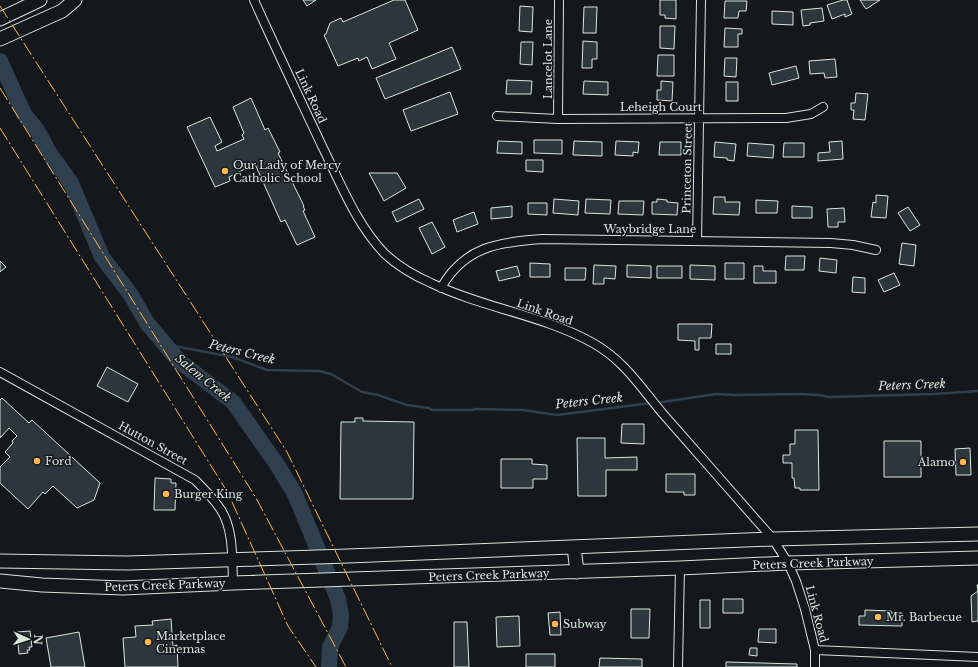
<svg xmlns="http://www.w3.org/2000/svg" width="978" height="667" font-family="'Libre Baskerville',serif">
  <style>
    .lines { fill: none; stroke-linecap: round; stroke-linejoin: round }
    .stream { stroke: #2f3f4d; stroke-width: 2.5 }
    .river { stroke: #2f3f4d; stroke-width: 16 }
    .building { fill: #2c363c; stroke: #d8e6dc }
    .street-casing { stroke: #d8e6dc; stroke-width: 10 }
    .primary-casing { stroke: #d8e6dc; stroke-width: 15 }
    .street { stroke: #14181c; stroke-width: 8 }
    .primary { stroke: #14181c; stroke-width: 13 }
    .power { stroke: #ffb74d; stroke-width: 1; stroke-dasharray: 14 3 2 3; stroke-linecap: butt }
    .poi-dot { fill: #ffb74d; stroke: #14181c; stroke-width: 1.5 }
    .labels { text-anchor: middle; stroke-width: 3; stroke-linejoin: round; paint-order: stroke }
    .street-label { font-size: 11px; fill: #d8e6dc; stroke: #14181c }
    .poi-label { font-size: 11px; fill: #d8e6dc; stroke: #14181c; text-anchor: start }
    .water-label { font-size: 12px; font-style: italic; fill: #d8e6dc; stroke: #14181c }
  </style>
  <rect width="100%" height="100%" fill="#14181c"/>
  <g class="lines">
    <path class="stream" d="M164,344l68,13 35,13 52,1 12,3 31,18 16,3 29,10 22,3 3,2h40l4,-1 47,1 34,5 94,-12
      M656,403l60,-9 19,1 65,-1 19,1 10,2 105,-3 44,-3"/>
    <path class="river" d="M0,61l24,53 13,16 13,24 21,29 31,74 29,38 16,28 32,38 54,41 43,61 19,31 43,105 3,16 -1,12 -10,20 -1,20"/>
  </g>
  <path class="building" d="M303,0h13l-9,6z
    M394,0h11l13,30 -29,13 7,16 -24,10 -5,-12 -8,4 -1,-3 -20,8 -14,-31 2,-1 4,-11 11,-5 2,4z
    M660,0h16v19l-11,-1v-3h-5z
    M843,0h4l5,14 -7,3v-3l-13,5 -5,-14z
    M860,0h20l-14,9z
    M725,1h22l-1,10h-7l-1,7h-14z
    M520,6l13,1 -1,25 -13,-1z
    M584,7h13l-1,26h-13z
    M822,8l2,13 -14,2v2l-7,1 -2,-16z
    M772,11l21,1v13l-21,-1z
    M660,26h15l-1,23 -14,-1z
    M725,28l17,1v5h-4v13h-14z
    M583,41l14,1v17h-5v9h-10z
    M521,42h12l-1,23 -12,-1z
    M452,47l9,22 -76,30 -9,-21z
    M658,55h16v21h-17z
    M725,58h12l-1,19 -12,-1z
    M835,59l2,18 -12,1 -1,-5 -14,1 -1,-13z
    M796,66l3,12 -27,7 -3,-12z
    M507,80l25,1 -1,13h-25z
    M584,81l24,1v13l-25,-1z
    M661,81l12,1 -1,19 -15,-1v-10h4z
    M726,82h12v19h-12z
    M450,92l8,22 -47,17 -8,-21z
    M856,93l12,1 -3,26 -12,-1 1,-9h-3v-7h4z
    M251,98l14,32 3,-2 12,24 -2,1 26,53h-1l2,4 -2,1 12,26 -18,8 -12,-25 -4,2 -26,-58 -26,13 1,4 -15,6 -28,-60 23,-10 12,25 -7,4 2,5 27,-12 -2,-4 2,-2 -11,-26z
    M534,140h28v14l-28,-1z
    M498,141l24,1v12l-25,-1z
    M574,141l28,1v14l-29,-1z
    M616,141l23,1 -1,11 -5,-1v4l-18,-1z
    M842,141l1,18 -25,2v-8l12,-1 -1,-10z
    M660,142h21v13h-22z
    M715,142l21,2 -2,17 -7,-1v-2l-13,-1z
    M748,143l26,2 -1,13 -26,-2z
    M784,143h20v14h-21z
    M526,160h17v12l-17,-1z
    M369,173h28l9,15 -22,13z
    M876,195l12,1 -2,22 -15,-1 2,-15 3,1z
    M714,197h11v5h15l-1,13 -26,-1z
    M419,199l5,10 -27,13 -5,-10z
    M554,199l25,2 -1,14 -25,-2z
    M586,199l25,1 -1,14 -25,-1z
    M657,199l10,1v2l11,1 -1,12 -25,-1v-12h5z
    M756,200l22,1 -1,12h-21z
    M619,201h25l-1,14 -25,-1z
    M528,203h19v12l-19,-1z
    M512,206v11l-21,2v-11z
    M792,206l20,1v11h-20z
    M908,207l12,18 -10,6 -12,-18z
    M844,208l1,14h-7v5h-10l-1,-18z
    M474,212l4,12 -21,8 -4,-12z
    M432,222l13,25 -13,7 -13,-26z
    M902,243l14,2 -2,21 -15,-2z
    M786,256h19l-1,14h-19z
    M820,258l17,2 -1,13 -17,-2z
    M0,261l6,6 -6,5z
    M530,263l20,1v13h-20z
    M725,263h19v16h-19z
    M594,265l22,1 -1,13 -11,-1v6h-11z
    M627,265l24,1v12l-24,-1z
    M690,265l25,1v14l-25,-1z
    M517,266l3,10 -21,5 -3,-10z
    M657,266h25v12h-25z
    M754,266h9v5h13v12h-22z
    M565,268h21l-1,12h-20z
    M894,273l6,12 -16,7 -6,-12z
    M853,277l12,1v15l-13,-1z
    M678,324h34l-1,14h-12v12h-4v-9l-17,-1z
    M716,344h15v10h-15z
    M107,367l31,17 -10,18 -31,-16z
    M2,398l27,25 3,-3 68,63 -6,17 -17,8 -24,-22 -8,8 -2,-2 -15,17 -28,-26v-16l10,-10 -5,-5 8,-9 -1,-2 5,-5 -8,-8 -9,10v-38z
    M355,418h8v3l51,1 -1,77h-73l1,-77h14z
    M622,424h22v20l-23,-1z
    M795,430h23l1,60h-19v-2h-5l-1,-10h-2v-15h-9v-8h7v-11h5z
    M577,438h28v20l32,-1v13h-31v26h-28z
    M884,441h37v36h-37z
    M970,448l1,27h-15l-1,-26z
    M501,459h31v5l15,1v14h-14v9h-32z
    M666,474h29v21h-11v-3h-18z
    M155,478l16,1v4h5l-1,27h-21z
    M977,585h1v36l-6,1 -1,-26 7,-5z
    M723,599h20v14h-20z
    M700,600h10v28h-10z
    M631,609h19l-1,29h-18z
    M865,610l26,1v2h11v13l-43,-1v-9h6z
    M560,612l1,23h-11l-2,-22z
    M519,616l1,30 -23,1 -1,-30z
    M171,619l2,27 4,-1 1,22h-53l-2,-29 13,-1 -1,-11 18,-1 -1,-4z
    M454,622h13l2,45h-15z
    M759,629h17v14l-18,-1z
    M30,631l2,16h-3l1,3h-3l1,3 -9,1 -2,-22z
    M79,632l6,35h-34l-5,-29z
    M750,648h7v8l-8,-1z
    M526,654h29v13h-29z
    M600,658l42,1v8h-43z
    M726,662l71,2v3h-71z"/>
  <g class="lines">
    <g class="street-casing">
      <path id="street" d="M254,0c22,49 45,97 68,146 18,36 34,78 63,108 13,12 30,22 46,29 52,25 112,32 162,60 32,18 48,45 71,72 36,41 73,83 109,124l15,24 8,18 9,28 10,41v17
        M497,116l61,3 228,-1 25,-4 12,-7
        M558,119l1,-119
        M697,241l4,-241
        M441,288c23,-41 57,-46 101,-49l289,4 22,2 23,5
        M0,372l195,108c9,9 19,19 26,30 13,20 11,50 12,73
        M815,650l163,7
        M678,667l2,-99"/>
    </g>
    <g class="primary-casing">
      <path id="primary" d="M0,19l40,-19
        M0,39l62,-28 13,-11
        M574,547l3,25
        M0,561l127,2 221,-7 425,-17 205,-5
        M0,581l42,4 81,3 110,-5 447,-15 108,-5 190,-5"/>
    </g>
    <use href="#street" class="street"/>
    <use href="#primary" class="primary"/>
    <path class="power" d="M0,6l287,446 105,215
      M0,88l256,410 90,169
      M0,128l228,365 60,133 28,41"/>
  </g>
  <g class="poi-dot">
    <circle cx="225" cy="171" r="4"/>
    <circle cx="37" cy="461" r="4"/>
    <circle cx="963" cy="462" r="4"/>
    <circle cx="166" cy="494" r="4"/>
    <circle cx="878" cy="617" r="4"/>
    <circle cx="555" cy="624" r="4"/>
    <circle cx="148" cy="642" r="4"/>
  </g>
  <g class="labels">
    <g class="street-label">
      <text transform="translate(548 59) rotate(-90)" y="4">Lancelot Lane</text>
      <text transform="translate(311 96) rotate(65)" y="4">Link Road</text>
      <text x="661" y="111">Leheigh Court</text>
      <text transform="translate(687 168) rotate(-89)" y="4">Princeton Street</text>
      <text x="650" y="233">Waybridge Lane</text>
      <text transform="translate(545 312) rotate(19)" y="4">Link Road</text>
      <text transform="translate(153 443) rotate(29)" y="4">Hutton Street</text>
      <text transform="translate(813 563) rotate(-2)" y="4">Peters Creek Parkway</text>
      <text transform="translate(489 575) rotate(-2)" y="4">Peters Creek Parkway</text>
      <text transform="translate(165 585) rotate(-2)" y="4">Peters Creek Parkway</text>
      <text transform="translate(817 614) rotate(75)" y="4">Link Road</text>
    </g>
    <g class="poi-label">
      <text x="233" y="169">Our Lady of Mercy<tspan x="233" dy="13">Catholic School</tspan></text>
      <text x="45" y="465">Ford</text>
      <text x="955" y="466" text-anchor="end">Alamo</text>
      <text x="174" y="498">Burger King</text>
      <text x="886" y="621">Mr. Barbecue</text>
      <text x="563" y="628">Subway</text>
      <text x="156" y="640">Marketplace<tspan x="156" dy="13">Cinemas</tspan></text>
    </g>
    <g class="water-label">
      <text transform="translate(242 352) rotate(14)" y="4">Peters Creek</text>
      <text transform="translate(203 378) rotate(39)" y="4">Salem Creek</text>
      <text transform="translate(912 385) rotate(-2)" y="4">Peters Creek</text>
      <text transform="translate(589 401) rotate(-6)" y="4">Peters Creek</text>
    </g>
  </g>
  <g transform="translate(28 639) rotate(93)" stroke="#14181c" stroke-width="3" paint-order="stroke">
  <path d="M0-3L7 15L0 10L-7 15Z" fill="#d8e6dc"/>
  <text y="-6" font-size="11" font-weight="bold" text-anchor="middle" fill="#d8e6dc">N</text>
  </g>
</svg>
